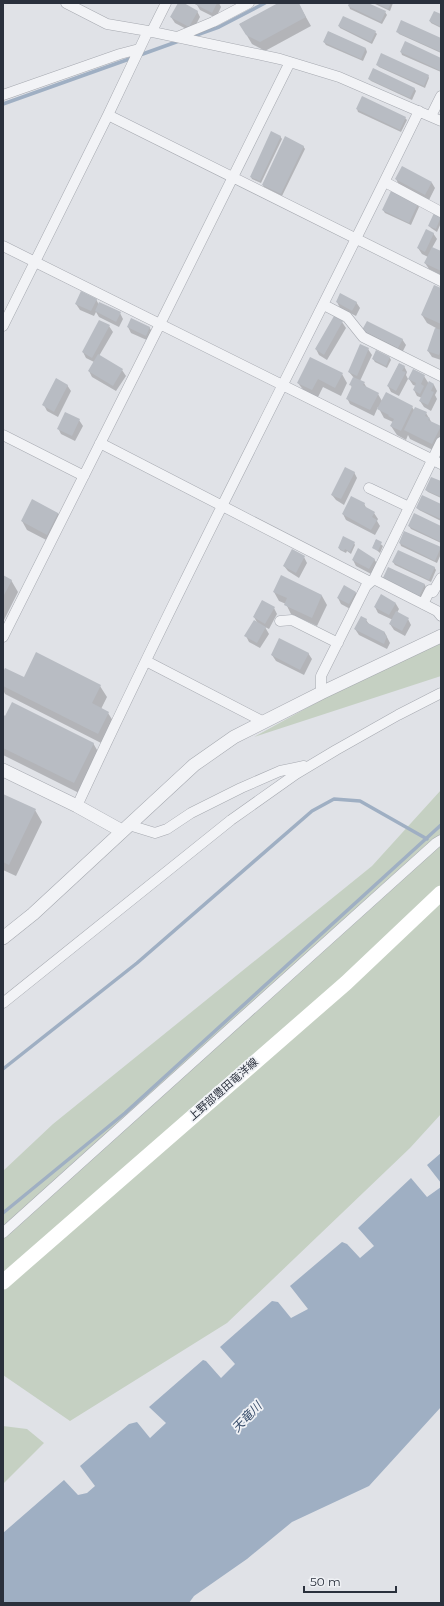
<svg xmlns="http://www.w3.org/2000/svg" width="444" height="1606" font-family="Montserrat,'Noto Sans JP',sans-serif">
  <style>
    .green { fill: #c5d0c2 }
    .water { fill: #9fafc3 }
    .shadow { fill: #0003 }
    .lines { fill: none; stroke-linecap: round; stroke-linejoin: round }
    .stream { stroke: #9fafc3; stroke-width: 3.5 }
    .building { fill: #b8bcc3 }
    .minor-casing { stroke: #a6a9b0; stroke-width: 11 }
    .tertiary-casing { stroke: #a6a9b0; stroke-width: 14 }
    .minor { stroke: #f2f3f6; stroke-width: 10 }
    .tertiary { stroke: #f2f3f6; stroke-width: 13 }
    .secondary { stroke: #fff; stroke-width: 15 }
    .labels { text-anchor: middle; stroke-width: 3.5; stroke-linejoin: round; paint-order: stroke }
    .street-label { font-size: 11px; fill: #2a303c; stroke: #eff1f5 }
    .water-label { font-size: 12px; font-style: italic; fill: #394e6b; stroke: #eff1f5 }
  </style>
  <rect width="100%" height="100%" fill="#e0e2e7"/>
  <path class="green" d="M441,634v42l-187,61z
    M441,790v324l-31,34 -183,175 -157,98 -67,-46v-204l50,-47 319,-258z
    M3,1426l24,3 17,14 -41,41z"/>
  <path class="water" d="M441,1153v30l-14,-18z
    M411,1178l16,19 14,-10v220l-72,79 -77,36 -45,37 -53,37 -5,7h-186v-70l61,-53 14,15 9,-2 8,-7 -15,-20 49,-42 8,-2 13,16 16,-15 -17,-16 54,-47 3,1 15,17 14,-14 -15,-17 52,-46 6,1 13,16 17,-9 -18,-23 52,-44 5,2 13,14 14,-12 -16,-18z"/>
  <path class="shadow" d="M179,3l18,8 3,6 -8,15 -17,-9 -4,-6z
    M193,3h26l2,4 -5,11 -16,-8 -3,-5z
    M280,3h18l13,23 -46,25 -13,-7 -12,-20z
    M350,3h15l20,9 2,3 -5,9 -32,-15 -1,-3z
    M373,3h20l-3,8z
    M441,15v13l-10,-5 -1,-2z
    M339,26l36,6 2,2 -5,10 -32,-16z
    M397,31l44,8v14l-42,-19z
    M329,32l37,17 1,3 -4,9 -37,-16 -2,-3z
    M401,52l40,7v13l-39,-17z
    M377,65l51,10 1,3 -4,10 -46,-21z
    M369,79l45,9 2,3 -4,9 -41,-19z
    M357,109l48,9 2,2 -6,12 -43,-20z
    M280,136l2,3 -21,44 -9,-4 -1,-2z
    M303,146l2,3 -23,47 -18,-9 -1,-2z
    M396,179l36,4 3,5 -6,12 -30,-15z
    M418,205l1,2 -8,18 -26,-12 -2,-3z
    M434,215l7,3v5l-4,9 -6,-4 -2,-2z
    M433,233l4,6 -5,9 9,4v23l-12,-6 -4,-6 3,-6 -6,-3 -4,-6z
    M441,290v70l-9,-3 -4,-6 8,-23 -9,-5 -5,-8z
    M96,299l3,6 21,8 3,6 -4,8 -20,-10 -3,-5 -2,4 -14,-6 -4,-6z
    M337,302h19l4,6 -4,8 -16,-8z
    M334,318l8,4 4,6 -19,32 -8,-5 -3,-6z
    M109,326l4,6 -14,24 23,14 4,6 -10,15 -24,-14 -3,-6 5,-9 -8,-4 -3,-6z
    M128,327h21l4,6 -4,8 -18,-8z
    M363,330l39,9 4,6 -4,8 -35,-17z
    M368,349l4,6 -12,26 4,2 3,5 11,6 4,7 30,6 2,3 12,3 6,10 9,5v16l-4,8 -27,-13 -2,-4 -2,5 -9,-5 -6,-9 2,-4 -9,-4 -6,-11 -4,9 -24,-12 -3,-6 5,-10 -1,-3 3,-7 -5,-6z
    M377,352l13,6 1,2 -4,8 -12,-6 -2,-3z
    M399,364l5,2 3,6 -1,3 2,4 -9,17 -8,-4 -3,-6z
    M342,374l5,9 -6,13 -18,-9 -6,12 -13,-8 -6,-8z
    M424,376l5,8 5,1 3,6 -2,4 2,4 -6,12 -7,-4 -4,-6 2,-3 -5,-2 -3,-6 2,-4 -3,-1 -4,-6z
    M67,385l4,6 -13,26 -11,-6 -3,-6z
    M79,420l4,6 -8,15 -14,-7 -3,-6z
    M354,472l3,6 -13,27 -8,-5 -4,-5z
    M441,483v15l-13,-6 -2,-2z
    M364,504l3,5 7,4 4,6 -1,2 3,5 -5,9 -29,-15 -3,-6z
    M441,505v16l-22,-11 -2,-2z
    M58,513l5,9 -11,21 -25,-13 -5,-9z
    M409,526l32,1v16l-30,-14z
    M405,532l36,16v6l-4,9 -36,-17 -1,-3z
    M376,540l7,6 -3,7 -7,-6z
    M354,543l1,2 -4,9 -4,-3 -1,2 -6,-3 -1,-2z
    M304,557l3,6 -8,15 -11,-7 -4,-5z
    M374,559l4,6 -5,10 -17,-9 -3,-6z
    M393,562l41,5 2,3 -5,12 -36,-17z
    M389,568l36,17 1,3 -5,11z
    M3,577l8,3 7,12 -15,30z
    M281,577l41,19 5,9 -10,21 -26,-12 -5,-10 -7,-3 -5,-9z
    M355,592l4,6 -7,12 -11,-6 -3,-6z
    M381,596l15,8 3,5 -2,4 11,6 3,6 -6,11 -11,-6 -4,-6 3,-4 -15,-7 -3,-6z
    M274,608l3,6 -8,15 -4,-2 4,7 -9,14 -11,-6 -3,-6 12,-12 -4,-7z
    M366,620l3,4 16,9 5,10 -3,6 -28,-14 -4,-6z
    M308,653l4,6 -8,16 -28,-14 -4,-6z
    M3,674l21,4 76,8 7,11 -6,12 7,4 7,11 -10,21 -100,-51 -2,-4z
    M3,716l90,27 7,12 -19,39 -78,-39z
    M3,795l32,15 7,12 -26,54 -13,-6z"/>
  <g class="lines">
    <path class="stream" d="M191,37l28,-10 46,-24
      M140,55l39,-14
      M3,104l129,-46
      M3,1069l134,-106 175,-152 22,-12 26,2 67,38
      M3,1213l122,-100 316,-288"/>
  </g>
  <path class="building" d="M178,3h6l14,8 -9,16 -19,-10z
    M196,3h21l-5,10 -17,-9z
    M278,3h21l7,14 -46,25 -14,-7 -7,-11z
    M349,3h19l18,8 -5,11 -33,-16z
    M376,3h15l-3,6z
    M434,11l7,3v13l-12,-6z
    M343,16l33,15 -5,11 -33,-16z
    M401,20l40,18v14l-45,-20z
    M328,31l38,17 -5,11 -38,-17z
    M405,41l36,17v13l-41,-19z
    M381,53l48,22 -5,11 -48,-21z
    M373,68l42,20 -5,10 -42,-19z
    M362,96l44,21 -6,13 -44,-21z
    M271,131l10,5 -21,45 -10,-4z
    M285,136l19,10 -23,48 -19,-9z
    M402,166l30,16 -7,13 -30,-16z
    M391,191l27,13 -9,19 -27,-13z
    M434,213l7,4 -5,12 -8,-3z
    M426,229l8,4 -9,19 -8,-4z
    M432,247l9,4v20l-17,-8z
    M434,285l7,3v36l-20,-9z
    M81,291l16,8 -6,12 -16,-7z
    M340,293l17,9 -5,9 -16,-9z
    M99,302l22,10 -5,10 -21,-11z
    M334,316l9,5 -19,34 -9,-6z
    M131,318l19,9 -4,9 -19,-9z
    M99,320l11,5 -18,33 -10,-6z
    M367,321l36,18 -5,9 -36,-18z
    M435,328l6,2v20l-2,5 -12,-4z
    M360,344l9,4 -12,28 -9,-4z
    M376,350l14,7 -4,9 -14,-7z
    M98,354l25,15 -10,17 -25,-15z
    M310,357l33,16 -8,15 -17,-9 -6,11 -15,-7z
    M399,363l6,3 -3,5 4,1 -10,19 -9,-5z
    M413,369l12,6 -4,9 3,2 -4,8 -7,-4 3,-7 -8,-4z
    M353,377l12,5 -2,3 16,8 -9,17 -24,-11 6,-13 -3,-1z
    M56,378l12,7 -14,27 -12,-7z
    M429,381l5,3 -3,7 3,1 -6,13 -9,-4z
    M386,392l27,14 -12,25 -11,-5 4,-7 -6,-3 1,-1 -12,-6z
    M415,407l12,5 -2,4 5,2 -2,2 13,6 -9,18 -28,-14z
    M65,412l15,7 -8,17 -15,-7z
    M345,467l10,5 -14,27 -10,-4z
    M431,477l10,4v16l-16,-7z
    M422,495l19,9v15l-25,-11z
    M351,496l14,7 -1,3 11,6 -3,5 5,3 -6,10 -29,-16z
    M32,499l26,14 -11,22 -26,-14z
    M414,513l27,13v16l-33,-16z
    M404,531l37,16 -6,14 -36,-18z
    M343,536l12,6 -5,10 -5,-3 -1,2 -6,-3z
    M376,539l6,3 -4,9 -6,-3z
    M358,548l17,11 -6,10 -17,-9z
    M292,549l13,7 -9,17 -13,-7z
    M398,550l37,17 -6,13 -37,-18z
    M388,567l37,17 -6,13 -37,-17z
    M3,575l9,5 -9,17z
    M281,575l41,20 -10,23 -28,-13 3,-7 -14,-6z
    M344,585l12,7 -7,12 -12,-6z
    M381,594l15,9 -7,12 -15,-8z
    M262,600l13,7 -10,17 -12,-7z
    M396,611l13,7 -7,13 -13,-7z
    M361,616l6,3 -1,3 19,10 -1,2 3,2 -3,8 -30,-15z
    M254,620l12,7 -9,16 -13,-7z
    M279,638l30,15 -9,17 -29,-15z
    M36,652l65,33 -9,18 17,9 -11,22 -95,-48v-14l2,-4 19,9z
    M12,702l82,41 -20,40 -71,-35v-34l2,2z
    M3,794l33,15 -27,56 -6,-3z"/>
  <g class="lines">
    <g class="minor-casing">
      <path id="minor" d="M66,3l41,21 41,7 132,28 59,18 102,44
        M152,31l14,-28
        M177,37l36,-15 36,-19
        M3,95l117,-41 19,-5
        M108,115l333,166
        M431,116l10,-20
        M385,182l56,30
        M3,246l438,218
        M324,305l23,12 16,20 78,39
        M3,326l105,-211 40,-84
        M3,435l81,41
        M100,443l270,139
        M369,488l40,19
        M374,579l63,32 4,5
        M423,604l7,-14 3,2 8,-14
        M280,621l12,-1 46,23
        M3,637l157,-313 130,-262
        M146,661l118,61
        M321,693v-17l45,-90 8,-7 67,-137
        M77,806c108,-234 229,-463 342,-695
        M129,825l26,8 12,-4 24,-16 50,-25 39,-17 24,-5
        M3,1003l228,-183 65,-46 40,-24 62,-35 43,-22
        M3,1233l433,-390 5,-3"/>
    </g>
    <g class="tertiary-casing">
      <path id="tertiary" d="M3,770l74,36 45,25
        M3,938l30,-24 161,-149 40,-28 87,-44 120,-57"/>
    </g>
    <use href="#minor" class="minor"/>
    <use href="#tertiary" class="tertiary"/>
    <path class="secondary" d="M3,1282l343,-299 95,-90"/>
  </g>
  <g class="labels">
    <g class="street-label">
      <text transform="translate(223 1089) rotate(-41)" y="4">上野部豊田竜洋線</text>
    </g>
    <g class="water-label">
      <text transform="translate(247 1417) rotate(-46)" y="4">天竜川</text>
    </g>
  </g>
  <rect width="444" height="1606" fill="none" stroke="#2a303c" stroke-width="8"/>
  <path d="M304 1586v6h92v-6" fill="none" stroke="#2a303c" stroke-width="2"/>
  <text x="310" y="1586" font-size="12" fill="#2a303c" stroke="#eff1f5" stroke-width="3" paint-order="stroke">50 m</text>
</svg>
